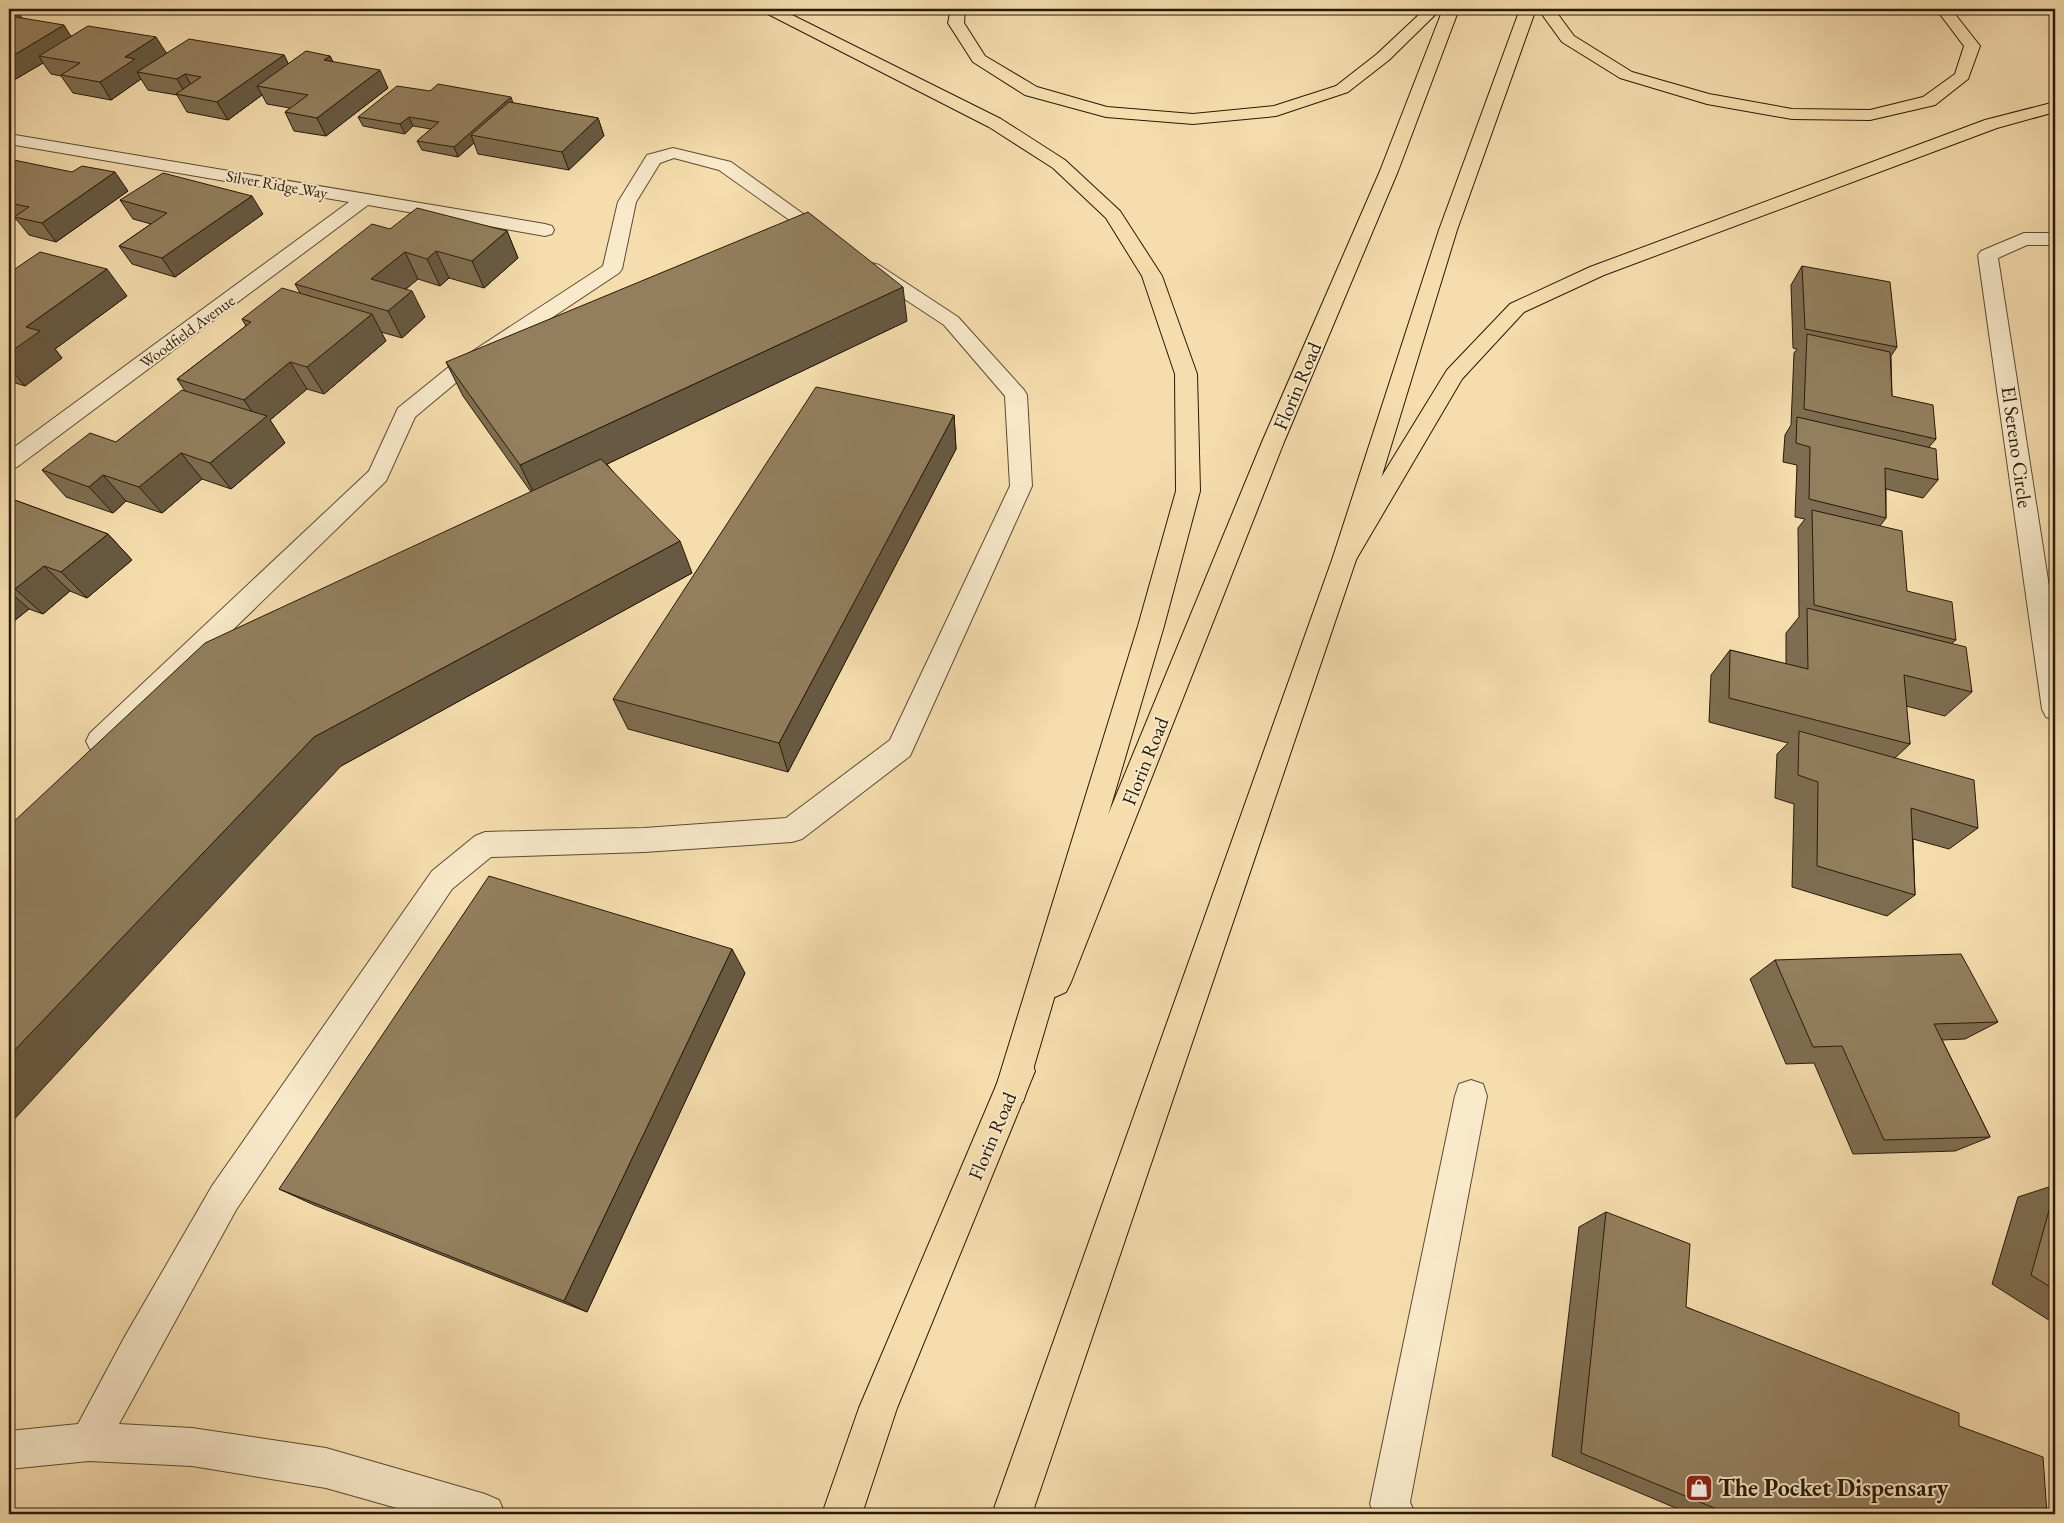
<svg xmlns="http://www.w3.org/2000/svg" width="2064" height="1523" font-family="'EB Garamond',serif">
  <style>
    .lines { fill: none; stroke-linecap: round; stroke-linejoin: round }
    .minor-casing { stroke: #5b4b31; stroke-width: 2 }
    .major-casing { stroke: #281a07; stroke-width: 2 }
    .highway-casing { stroke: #281a07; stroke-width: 2 }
    .minor { fill: #f8e9ca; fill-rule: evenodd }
    .major { fill: #f5ddae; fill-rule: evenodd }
    .highway { fill: #f5ddae; fill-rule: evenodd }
    .wall { fill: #7e6d51; stroke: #281a07 }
    .shaded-wall { fill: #675942; stroke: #281a07 }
    .building { fill: #937f5e; stroke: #281a07 }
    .labels { text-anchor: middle; stroke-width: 4; stroke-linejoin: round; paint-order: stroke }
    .far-street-label { font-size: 16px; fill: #281a07; stroke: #f8e9ca }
    .street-label { font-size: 20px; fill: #281a07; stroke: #f8e9ca }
    .near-poi-label { font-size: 24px; font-weight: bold; fill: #281a07; stroke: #f8e9ca; text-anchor: start }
  </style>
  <rect width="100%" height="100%" fill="#f5ddae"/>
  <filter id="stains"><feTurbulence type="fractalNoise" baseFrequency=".004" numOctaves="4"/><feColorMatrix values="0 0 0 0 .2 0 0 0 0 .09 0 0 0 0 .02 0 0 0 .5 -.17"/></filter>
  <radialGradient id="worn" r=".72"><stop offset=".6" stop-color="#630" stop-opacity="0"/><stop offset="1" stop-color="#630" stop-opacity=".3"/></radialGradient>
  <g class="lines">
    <g class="minor-casing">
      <path id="minor" d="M9,134l536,90 7,2 2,4 -2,4 -7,2 -177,-31 -351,262 -8,3v-19l340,-249 -340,-58z
        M673,148l58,14 107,77 -2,4h-14l-103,-73 -45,-12 -14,5 -24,39 -14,67 -3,4 -155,103 -49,41 -29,64 -276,268 -10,3 -10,-3 -4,-8 4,-8 279,-262 29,-63 52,-42 153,-100 15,-64 29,-47z
        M2024,233h31v12h-28l-29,13 57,367v95l-9,-3 -4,-8 -64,-454 3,-4z
        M872,263l7,2 79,52 66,73 3,5 5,91 -122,270 -108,83 -10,3 -148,10 -153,5 -39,32 -216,321 -117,214 73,4 134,20 159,46 14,6 6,14h-87l-92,-26 -134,-22 -103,-5 -80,8v-38l69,-7 46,-86 88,-152 220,-315 43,-35 10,-4 159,-4 142,-10 104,-78 120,-254 -5,-90 -61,-71 -79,-52 -3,-4 3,-4z
        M1471,1080l12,4 4,12 -77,406 5,12h-41l-4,-10 85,-408 4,-12z"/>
    </g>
    <g class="major-casing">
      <path id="major" d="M1443,9h16l-61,162 -114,271 -213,540 -5,10 -11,5 -11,-5 -5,-10 223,-540 118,-271z
        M1520,9h16l-79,221 -100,327 -325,957h-40l341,-957 106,-327z
        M1019,1055l12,5 4,11 -138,337 -35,106h-40l37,-106 148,-348z"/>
    </g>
    <g class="highway-casing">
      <path id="highway" d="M761,9h19l221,110 64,41 55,51 42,65 35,98 3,117 -36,135 -137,464 -4,12 -12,4 -12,-4 -4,-12 143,-464 38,-135 -1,-117 -33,-98 -36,-58 -53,-50 -64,-41 -225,-115z
        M951,9h14l-1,14 21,33 52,31 70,20 86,7 81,-8 62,-20 41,-32 48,-45h16l-52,51 -41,32 -72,24 -83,8 -87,-7 -81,-22 -52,-33 -25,-39z
        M1538,9h16l20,27 58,36 77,22 83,15 78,1 53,-13 32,-23 9,-28 -28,-37h15l29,37 -12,33 -33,26 -65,15 -78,-1 -85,-15 -87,-26 -58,-36z
        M2055,102v10l-58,16 -393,147 -80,37 -62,67 -108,184 -9,3 -9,-3 -3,-6 3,-6 111,-181 63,-66 80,-37 395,-147z"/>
    </g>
    <use href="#minor" class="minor"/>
    <use href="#major" class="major"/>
    <use href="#highway" class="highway"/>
  </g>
  <path class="wall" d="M22,18l49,18 95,17 118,2 4,9 42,-8 3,6 55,26 -62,48 -32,-5 -9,-19 5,-4 -23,-4 -5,-9 -34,25 -41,-8 -10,-17 -29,-5 -7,-11 -30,21 -38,-7 -12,-17 -10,-2 -8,-11 -34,20z
    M430,91l83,12 85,15 6,18 -35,34 -91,-16 -4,-11 -16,14 -36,-7 -5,-9 14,-12 -18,-3 -8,8 -42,-8 -5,-9z
    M9,159l119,32 -72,51 -27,-7 -12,-15 -8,-2z
    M120,200l143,14 -88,63 -43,-13 -13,-18 32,-22 -18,-5z
    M390,229l117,2 11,27 -34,30 -35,-10 -9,8 -22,-7 -12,10 19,28 -23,21 -21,-6 5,9 -62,53 -17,-5 -37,31 15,23 -54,46 -29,-10 -40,34 -36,-12 -13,12 -47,-16 -24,-27 74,-28 69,-51 -8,-12 69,-53 -4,-7 58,-26 -5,-9z
    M9,266l3,5 115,25 -72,53 7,9 -37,28 -16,-5z
    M1802,266l95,81 -6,9 1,40 44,43 -7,8 9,33 -15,18 -37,-9v29l-6,8 27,65 49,49 -4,3 20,49 -27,24 -39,-10 4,38 -15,14 83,70 -29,21 -36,-10 2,56 -28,21 -95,-29 2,-83 -19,-6 2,-44 11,-11 -79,-21 2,-47 19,-25 56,14v-31l13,-16 -1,-89 7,-9 -10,-2 2,-52 -14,-3 2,-27 6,-10 3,-72 3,-4 -4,-1 -2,-63z
    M907,321l-300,143 85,109 -351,193 190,-274 -68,-96 -17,-34z
    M954,415l2,34 -168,323 -160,-43 -15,-30z
    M9,498l99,36 24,26 -45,38 -17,-7 -27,23 -14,-5 -20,16z
    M1775,960l223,62 -33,17 -23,1 48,97 -35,14 -102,3 -39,-91 -28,1 -36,-85z
    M745,973l-158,339 -273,-107 -35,-16z
    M2055,1185v139l-63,-40 26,-87z
    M1606,1212l80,95 273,119 88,88h-357l-138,-58 27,-229z"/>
  <path class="shaded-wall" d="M18,12l11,17 -19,-13z
    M64,25l11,18 -36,13 4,7 -34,20v-25z
    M156,37l11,17 -30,18 4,7 -30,21 -11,-18 25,-25z
    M284,55l9,18 -36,13 5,9 -34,25 -11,-18z
    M330,56l8,17 -14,-13z
    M380,70l8,18 -62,48 -9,-18z
    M185,74l10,18 -8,4 -10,-17z
    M511,97l3,9 -43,29 3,8 -16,14 -4,-10z
    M409,117l4,9 -8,8 -5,-10z
    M598,118l6,18 -35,34 -7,-18z
    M115,172l13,19 -72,51 -14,-19z
    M252,196l11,18 -88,63 -13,-19z
    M507,231l11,27 -34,30 -12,-27z
    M436,251l13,27 -9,8 -13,-27z
    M405,252l13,27 -33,27 -14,-27z
    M9,266l7,9 -7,4z
    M107,269l20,27 -72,53 7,9 -37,28 -16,-19v-14l17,-26z
    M903,287l4,34 -371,177 -16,-33z
    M412,291l13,26 -23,21 -14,-27z
    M372,314l14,27 -62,53 -17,-27z
    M290,362l17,27 -37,31 15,23 -54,46 -21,-26 49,-41 -15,-22z
    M954,415l2,34 -168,323 -9,-29z
    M181,453l21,26 -40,34 -23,-26z
    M103,475l23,26 -13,12 -24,-26z
    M108,534l24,26 -45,38 -26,-26z
    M680,541l12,32 -351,193 -332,359v-69l305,-319z
    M44,566l26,25 -27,23 -28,-25z
    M9,591l20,18 -20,16z
    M732,949l13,24 -158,339 -23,-11z"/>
  <path class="building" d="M9,10l9,2 -8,4 54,9 -55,33z
    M88,26l68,11 -31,20 10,2 -35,23 -39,-7 19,-12 -41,-7z
    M189,39l95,16 -67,47 -41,-8 25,-17 -16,-3 -8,5 -40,-7z
    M306,51l24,5 -6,4 56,10 -63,48 -32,-6 23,-17 -51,-9z
    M438,84l73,13 -57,50 -37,-6 22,-19 -30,-5 -9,7 -42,-7 39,-31 33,5z
    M509,102l89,16 -36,34 -91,-17z
    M9,159l63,13 10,-6 33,6 -73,51 -28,-6 15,-10 -20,-4z
    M163,173l89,23 -90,62 -43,-12 48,-33 -47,-13z
    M417,208l90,23 -35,30 -36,-10 -9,8 -22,-7 -34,27 41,12 -24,20 -93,-27 77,-60 18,5z
    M808,212l95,75 -383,178 -74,-103z
    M40,252l67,17 -81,58 14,4 -31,22v-80z
    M1802,266l88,16 7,65 -92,-18z
    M282,288l90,26 -65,53 -17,-5 -46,38 -67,-21 74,-57 -9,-3z
    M1807,334l83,18 2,44 41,9 3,34 -132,-30z
    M816,387l138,28 -175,328 -166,-44z
    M182,390l85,26 -57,47 -29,-10 -42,34 -36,-12 -14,12 -47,-17 48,-37 26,9z
    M1797,417l139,32 2,31 -53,-12 1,50 -77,-19 1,-52 -14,-4z
    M601,459l79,82 -366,196 -305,319v-230l196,-183z
    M9,498l99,36 -47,38 -17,-6 -29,23 -6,-2z
    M1812,510l90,21 5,60 45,11 4,38 -142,-35z
    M1807,608l159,39 6,45 -68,-17 6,69 -181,-46 1,-48 78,19z
    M1799,731l175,49 4,48 -67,-20 4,87 -98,-29 1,-84 -20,-7z
    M489,876l243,73 -168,352 -285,-112z
    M1961,954l37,68 -64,2 56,113 -106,3 -42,-94 -29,1 -38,-87z
    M2055,1189v101l-24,-15z
    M1606,1212l84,32 -4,63 273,106v13l84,31 4,57h-318l-148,-61z"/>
  <defs>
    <g id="shop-square" transform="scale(1.4375)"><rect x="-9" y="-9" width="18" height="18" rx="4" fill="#8f2418" stroke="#f8e9ca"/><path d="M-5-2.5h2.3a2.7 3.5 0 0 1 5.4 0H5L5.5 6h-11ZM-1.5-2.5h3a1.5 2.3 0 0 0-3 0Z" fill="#fff"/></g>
  </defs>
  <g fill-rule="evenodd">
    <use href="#shop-square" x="1699" y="1488"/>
  </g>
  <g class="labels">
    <g class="far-street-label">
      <text transform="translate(277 184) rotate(10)" y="6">Silver Ridge Way</text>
      <text transform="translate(187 331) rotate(-36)" y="6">Woodfield Avenue</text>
    </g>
    <g class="street-label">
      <text transform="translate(1297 386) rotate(-67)" y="7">Florin Road</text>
      <text transform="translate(2017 447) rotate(82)" y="7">El Sereno Circle</text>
      <text transform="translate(1145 761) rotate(-68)" y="7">Florin Road</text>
      <text transform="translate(992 1136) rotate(-67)" y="7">Florin Road</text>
    </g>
    <g class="near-poi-label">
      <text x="1718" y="1496">The Pocket Dispensary</text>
    </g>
  </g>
  <rect width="2064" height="1523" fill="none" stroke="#f5ddae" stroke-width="30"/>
  <rect x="10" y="10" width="2044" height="1503" fill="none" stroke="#281a07" stroke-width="2.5"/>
  <rect x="15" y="15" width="2034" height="1493" fill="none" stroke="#281a07"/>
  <rect width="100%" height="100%" filter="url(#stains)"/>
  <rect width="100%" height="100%" fill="url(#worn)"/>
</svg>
